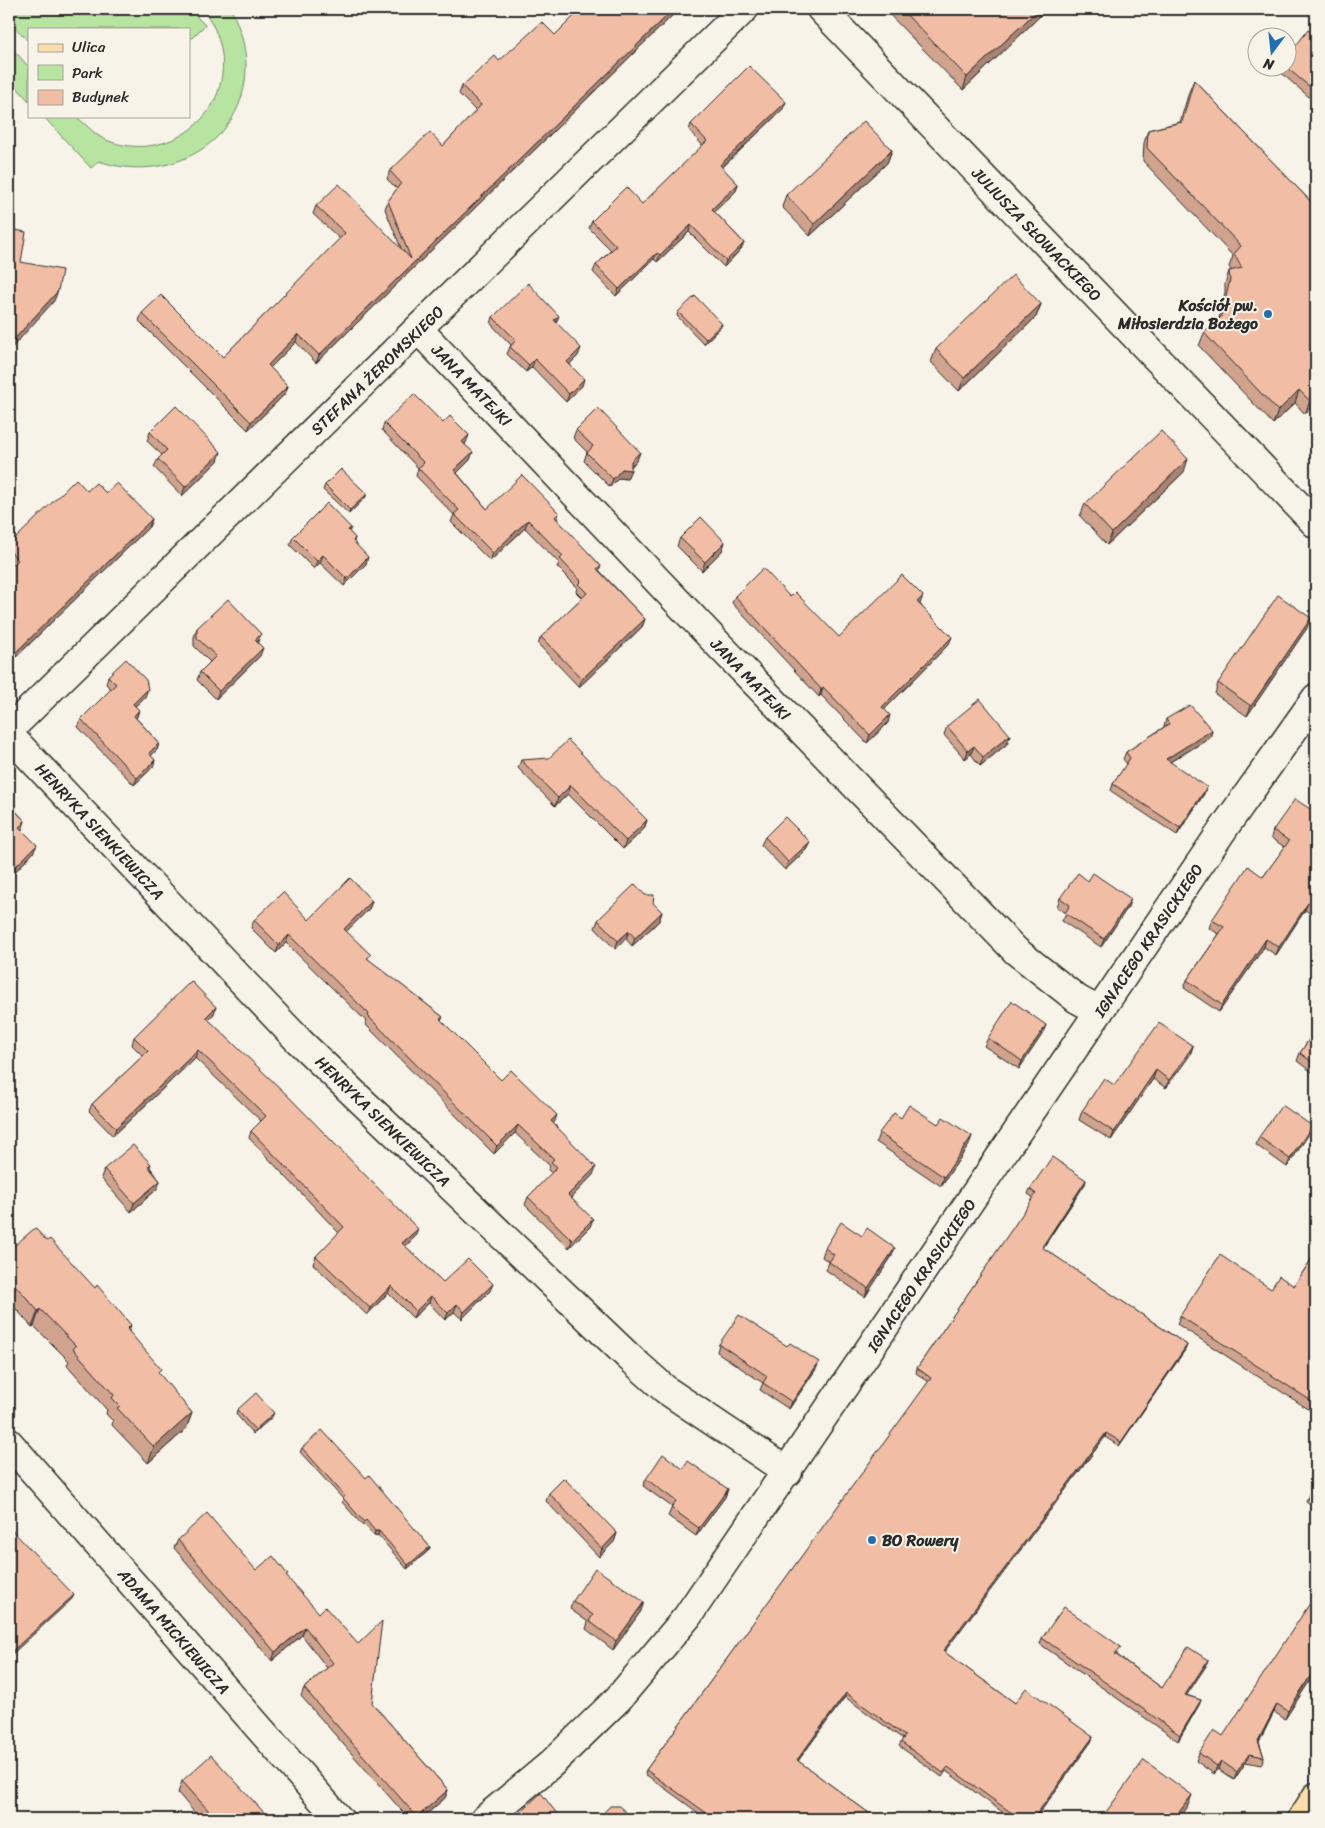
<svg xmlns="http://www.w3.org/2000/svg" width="1325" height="1828" font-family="Sriracha,sans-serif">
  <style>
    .green { fill: #b8e4a2; stroke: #728866 }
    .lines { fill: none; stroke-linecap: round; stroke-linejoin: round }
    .minor-casing { stroke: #2b2b2b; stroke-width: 31 }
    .primary-casing { stroke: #2b2b2b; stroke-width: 31 }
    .minor { stroke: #f7f3e8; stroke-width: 28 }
    .primary { stroke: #faddab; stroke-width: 28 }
    .wall { fill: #d0a38e; stroke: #2b2b2b }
    .shaded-wall { fill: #a98474; stroke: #2b2b2b }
    .building { fill: #f2bda5; stroke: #2b2b2b }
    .poi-dot { fill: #1f6fb2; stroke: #f7f3e8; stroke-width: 2 }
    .labels { text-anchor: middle; stroke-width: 4; stroke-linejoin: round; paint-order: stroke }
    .street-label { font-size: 16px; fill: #2b2b2b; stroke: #f7f3e8 }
    .poi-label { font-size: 16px; font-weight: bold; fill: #2b2b2b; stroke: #f7f3e8; text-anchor: end }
  </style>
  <rect width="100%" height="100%" fill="#f7f3e8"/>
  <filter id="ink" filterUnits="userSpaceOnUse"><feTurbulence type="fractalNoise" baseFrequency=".02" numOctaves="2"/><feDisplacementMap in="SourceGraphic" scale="10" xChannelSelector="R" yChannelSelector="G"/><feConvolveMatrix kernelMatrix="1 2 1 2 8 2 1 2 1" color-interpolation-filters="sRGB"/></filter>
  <g filter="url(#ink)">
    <path class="green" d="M9,9h180l16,16 -16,16v-12h-160v13l-20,-21z
      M203,9h28c9,19 15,37 15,58 0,77 -80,118 -147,94l-8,7 -48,-52c9,0 23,-3 31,0 9,4 19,18 30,23 44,20 98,-2 114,-47 10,-30 3,-58 -15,-83z
      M9,45l20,22v34l-20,-22z"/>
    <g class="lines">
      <g class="minor-casing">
        <path id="minor" d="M821,9l495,515
          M418,329l297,312 301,310 61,48 22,12
          M9,730l735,-721
          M9,735l290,306 330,316 37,33 122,82
          M9,1443l330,376
          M485,1819l66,-55 67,-65 69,-82 539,-792 90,-127"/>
      </g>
      <g class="primary-casing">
        <path id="primary" d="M1302,1819l14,-22"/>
      </g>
      <use href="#minor" class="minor"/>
      <use href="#primary" class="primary"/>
    </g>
    <path class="wall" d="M581,9h98l-363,354 -20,-21 -26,26 18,18 -3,8 -37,36 -109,-109 3,-8 81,44 117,-118 -27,-25 3,-8 85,42 -16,-39 3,-8 9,-12 -10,-10 3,-8 53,-25 33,-35 -17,-17 3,-8 37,-25 56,-26z
      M884,9h92l2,3 4,-3h60l-3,8 -76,73z
      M1316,37v66l-37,-32 1,-3h8z
      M1194,80l122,127v198l-1,-2 -10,11 -10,-11 -22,21 -74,-78 5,-13 15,-15 6,-26v-8l4,-13h3l-3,-4 4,-11 -90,-95 1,-18 4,-13 32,-8 9,-30z
      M783,109l-61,59 16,16 -2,7 -22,20 30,32 -3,6 -17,18 -35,-35 -32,30 -3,-3 -38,37 -23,-24 3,-7 15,-15 -22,-22 3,-7 50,-17 61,-58 -14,-16 2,-6z
      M892,150l-5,13 -77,73 -28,-29 4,-12z
      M1041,304l-5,13 -77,74 -28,-29 5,-13z
      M678,312l44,12 -2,4 -16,16 -27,-28z
      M493,317l63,6 22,33 -8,8 12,22 -16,16 -34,-35 -6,5 -19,-18 3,-7 1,-2 -20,-21z
      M384,423h59l23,20 -1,1 5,16 -13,13 30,36 72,4 -2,7 44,46 -2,4 46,49 -3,8 -63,60 -41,-43 3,-7 41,-39 -6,-6 1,-5 -20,-20 2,-4 -34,-35 -35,33 -39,-39 3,-7 -38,-39 2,-8 -36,-38z
      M576,430l64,22 -3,8 -6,7 -4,12 -8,-1 -9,9 -26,-26 3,-9 -14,-14z
      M150,432l68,29 -36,35 -28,-29 4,-8 4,-4 -15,-14z
      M1184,472l-77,73 -27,-29 5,-12z
      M325,485l42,9 -2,4 -16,16 -26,-24z
      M87,491l19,2 46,26 -3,8 -140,137v-95l4,-4 -4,-4v-16z
      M351,528l-2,4 6,6 -1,4 12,22 -22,22 -24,-23 -6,6 -24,-24 3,-8z
      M680,538l45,4 -3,9 -20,20 -25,-25z
      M735,596l55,1 49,40 81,-33 29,40 -64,65 3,14 -21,20 -46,-48 -2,2 -87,-94z
      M197,628l61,14 2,14 -44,43 -19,-19 3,-8 10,-10 -16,-16v-9z
      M1307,628l-60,88 -32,-22 3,-11z
      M108,676l37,21 -10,9 4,4 -3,8 23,25 -2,7 -6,6 4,4 -2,7 -19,18 -56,-58 3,-8 30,-30 -5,-5z
      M1166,719l46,11 -2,8 -40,24 34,32 -27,41 -66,-44 2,-7 14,-20 -4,-5 3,-7 38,-25z
      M947,726l63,9 -3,9 -27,22 -9,-12 -6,5 -21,-24z
      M521,760l126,60 -3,9 -21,20 -55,-55 -13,12 -37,-38z
      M9,804l16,17 -3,9 11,23 -22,23 -2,-3z
      M1316,813v100l-2,3 -9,-6 -29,45 -12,-8 -45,65 -35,-24 3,-8 32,-46 -10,-6 3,-8 51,-43 22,-30 -14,-9 2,-8z
      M765,837l45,5 -4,8 -21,20 -24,-25z
      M1088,881l40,26 -27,40 -39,-26 4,-8 -9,-6 3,-9z
      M372,901l-3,8 -23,23 23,28 74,57 -2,4 60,59 53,44 39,51 -22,22 19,30 -21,21 -44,-43 3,-8 24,-24 -4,-3 2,-4 -35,-33 -21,21 -129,-130 1,-3 -80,-78 -10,10 -25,-25 3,-8h55z
      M653,903l9,9 -3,9 -27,25 -6,-7 -11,10 -20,-21 3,-8z
      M214,1014l-6,5 210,210 -3,8 -10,9 38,36 47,9 -28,28 -8,-7 -9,8 -16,-17 -16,15 -25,-25 -21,22 -54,-51 3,-8 23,-23 -90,-95 2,-7 10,-10 -66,-63 -82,78 -24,-25 3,-7 51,-48 -11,-11 2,-8z
      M1316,1029v46l-19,-14 3,-8z
      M1043,1033l-24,36 -35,-23 4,-8z
      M1193,1046l-3,9 -24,33 -13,-9 -42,61 -32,-20 3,-9 32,-26z
      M901,1118l37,6 31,21 -28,41 -65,-44 3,-9z
      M1309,1134l-22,33 -31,-22 3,-8z
      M151,1164l-1,3 10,14 -3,8 -26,23 -30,-34 3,-9z
      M1086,1180l-1,4 -42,64 144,97 -2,5 -66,96 -14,-9 -161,215 71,51 78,34 -2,5 -56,77h-23l-66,-48 -4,6 -43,-31 4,-7 -58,-42 -47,64 79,58h-170l-62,-45 1,-4 283,-388 -13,-9 1,-5 117,-170 -6,-4 2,-5z
      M47,1241l84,84 -2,7 30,42 33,39 -6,16 -38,34 -36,-38 1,-4 -7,-7 1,-4 -40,-45 2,-4 -35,-35 -2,1 -23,-26v-55h5z
      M825,1248l67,8 -27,41 -39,-27 3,-8 -7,-5z
      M1316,1252v162l-139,-90 3,-8 91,-27 23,-3z
      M719,1344l68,2 32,16 -3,7 -27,40 -29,-19 3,-7 -46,-31z
      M237,1410l35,7 -19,17 -17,-20z
      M302,1448l64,30 64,69 -2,4 -21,18 -29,-34 -4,1 -10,-12 -1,2 -21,-24 1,-3 -43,-47z
      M683,1469l45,20 -3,8 -29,39 -28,-20 4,-9 -29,-21 3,-7z
      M1316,1482v27l-10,-7 3,-8z
      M549,1493l68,40 -3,9 -15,15 -53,-56z
      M178,1540l78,30 31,8 85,125 76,87 -3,8 -24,21h-12l-108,-123 3,-8 23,-20 -25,-33 -30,26 -98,-113z
      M573,1601l68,10 -28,39 -27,-21 2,-7 -18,-13z
      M1042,1638l76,15 -1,2 45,33 44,-22 -20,29 15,5 -2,5 -21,36 -138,-97z
      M1316,1671l-31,48 -11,-7 -15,30 5,15 -3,8 -15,-3 -12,18 -16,-11 -4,5 -18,-13 3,-8z
      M182,1781l88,38h-70l-22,-26z"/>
    <path class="shaded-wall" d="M674,9h5l-363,354 3,-8z
      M1039,9h3l-3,8 -76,73 4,-13z
      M786,102l-3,7 -66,63 3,-7z
      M892,150l-5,13 -77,73 4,-12z
      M738,184l-2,7 -26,25 2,-7z
      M691,225l-2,7 -32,30 3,-7z
      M744,243l-3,6 -17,18 2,-6z
      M657,253l-3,6 -38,37 3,-7z
      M58,291l-4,10 -45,50v-6z
      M1041,304l-5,13 -77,74 5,-13z
      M559,316l-3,7 -2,-3z
      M722,324l-2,4 -16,16 2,-5z
      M298,334l-2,8 -31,31 3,-8z
      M581,348l-3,8 -13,13 2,-7z
      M535,359l-3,8 -6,5 3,-7z
      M584,379l-2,7 -16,16 3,-8z
      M288,386l-3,8 -37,36 3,-8z
      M1299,390l-4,13 -22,21 5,-13z
      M1316,394v6l-1,3 -10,11 5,-13z
      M469,435l-3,8 -7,6 3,-7z
      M221,452l-3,9 -36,35 3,-9z
      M473,452l-3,8 -18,18 2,-8z
      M640,452l-3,8 -9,9 3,-8z
      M1188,459l-4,13 -77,73 5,-12z
      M622,469l9,1 -4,9 -8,-1 -9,9 3,-8z
      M367,494l-2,4 -16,16 1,-4z
      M152,519l-3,8 -140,137v-5z
      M528,520l-3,8 -35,33 3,-8z
      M725,542l-3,9 -20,20 3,-9z
      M323,555l-3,8 -6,6 3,-8z
      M368,557l-2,7 -22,22 3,-7z
      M923,596l-3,8 -5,5 2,-7z
      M1311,618l-4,10 -60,88 4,-10z
      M645,619l-3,8 -63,60 3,-8z
      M261,634l-3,8 -3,-2z
      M952,637l-3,7 -69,70 2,-7z
      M263,648l-3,8 -44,43 3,-8z
      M823,687l-2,8 -2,2 2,-8z
      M148,689l-3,8 -15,14 3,-7z
      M139,710l-2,7 -6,6 3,-7z
      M890,715l-2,8 -21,20 3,-8z
      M1212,730l-2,8 -47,28 3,-7z
      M1010,735l-3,9 -27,22 3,-9z
      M159,743l-2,7 -11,11 3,-8z
      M974,746l-3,8 -6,5 3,-8z
      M155,760l-2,7 -19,18 3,-7z
      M571,785l-3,9 -13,12 3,-8z
      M1207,787l-3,7 -27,41 3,-7z
      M647,820l-3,9 -21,20 3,-8z
      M25,821l-3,8 -6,7 3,-9z
      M810,842l-4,8 -21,20 3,-8z
      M37,845l-4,8 -22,23 4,-9z
      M1131,899l-3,8 -27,40 3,-8z
      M372,901l-3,8 -28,28 3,-8z
      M1308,903l-3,7 -29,45 3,-8z
      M662,912l-3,9 -27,25 3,-8z
      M629,931l-3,8 -11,10 3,-8z
      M289,935l-3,8 -10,10 3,-8z
      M1266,939l-2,8 -45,65 3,-7z
      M216,1007l-2,7 -10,10 2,-7z
      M1046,1025l-3,8 -24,36 3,-8z
      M1193,1046l-3,9 -24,33 3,-8z
      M198,1050l-3,8 -82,78 3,-8z
      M1156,1070l-3,9 -42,61 3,-8z
      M557,1115l-3,8 -6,6 3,-8z
      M518,1125l-3,8 -21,21 3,-8z
      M1312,1126l-3,8 -22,33 3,-8z
      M972,1136l-3,9 -28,41 3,-9z
      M596,1167l-3,8 -27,28 2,-8z
      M1086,1180l-1,4 -45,67 2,-4z
      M160,1181l-3,8 -26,23 3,-9z
      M593,1219l-3,8 -21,21 3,-8z
      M418,1229l-3,8 -15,14 2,-8z
      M895,1248l-3,8 -27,41 3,-9z
      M493,1284l-3,7 -28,28 2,-7z
      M391,1286l-3,7 -21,22 3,-7z
      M431,1296l-2,7 -16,15 3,-7z
      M457,1304l-3,8 -9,8 3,-7z
      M40,1309l-6,17 -2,1 6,-16z
      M1187,1345l-2,5 -66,96 2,-4z
      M819,1362l-3,7 -27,40 3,-7z
      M192,1413l-6,16 -38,34 6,-16z
      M274,1413l-2,4 -19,17 2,-4z
      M1106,1433l-1,4 -163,218 1,-4z
      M728,1489l-3,8 -29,39 3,-8z
      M375,1531h4l-1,4 -4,1z
      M617,1533l-3,9 -15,15 3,-8z
      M430,1547l-2,4 -21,18 1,-4z
      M74,1595l-2,4 -63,58v-3z
      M644,1602l-3,9 -28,39 3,-9z
      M305,1627l-3,8 -30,26 3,-9z
      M1208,1660l-2,6 -23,35 2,-6z
      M1316,1667v4l-31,48 3,-8z
      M846,1693l-1,4 -50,68 2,-5z
      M1201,1700l-2,5 -21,36 2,-6z
      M1277,1704l-3,8 -19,37 3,-8z
      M1093,1737l-2,5 -56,77h-2z
      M1249,1754l-3,8 -12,18 3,-8z
      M1221,1761l-3,8 -4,5 3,-8z
      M448,1790l-3,8 -24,21h-4v-2z
      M1192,1795l-5,13 -8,11h-5z"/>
    <path class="building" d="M581,9h93l-355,346 -21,-21 -30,31 20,21 -37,36 -109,-109 19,-18 62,62 122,-124 -29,-27 23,-22 72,75 -23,-58 13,-18 -11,-12 40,-39 13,14 38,-41 -19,-19 33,-30 4,5 43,-39 13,13z
      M901,9h75l2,3 4,-3h57l-72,68z
      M1308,30l8,7v55l-29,-24 1,-12z
      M749,66l37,36 -66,63 18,19 -26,25 32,34 -18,18 -35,-36 -31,30 -3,-2 -38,36 -23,-24 20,-19 -24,-25 34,-34 16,17 65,-63 -16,-17z
      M1194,80l122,127v187l-6,7 -11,-11 -21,21 -74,-78 17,-16 9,-37 -1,-9 13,-3 -8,-14 7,-8 -94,-98 1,-18 34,-8z
      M864,121l28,29 -78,74 -28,-29z
      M9,229l17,3 -5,30 41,8 -4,21 -49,54z
      M1013,275l28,29 -77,74 -28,-29z
      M528,283l31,33 -5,4 27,28 -14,14 17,17 -15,15 -34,-35 -6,6 -19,-18 6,-7 -23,-23z
      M695,296l27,28 -16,15 -28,-27z
      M414,394l29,29 7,-7 19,19 -7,7 11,10 -19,18 33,39 35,-34 37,38 -4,4 46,49 -4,3 48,50 -63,60 -41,-42 46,-44 -9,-9 3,-3 -21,-22 3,-3 -35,-36 -35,33 -39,-39 5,-4 -41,-42 6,-5 -40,-40z
      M176,406l45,46 -36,35 -27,-28 9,-9 -17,-18z
      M598,408l42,44 -9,9v9l-9,-1 -9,10 -26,-26 6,-7 -17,-16z
      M1161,431l27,28 -76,74 -27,-29z
      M341,469l26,25 -17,16 -25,-25z
      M76,479l11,12 9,-8 10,10 11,-10 35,36 -143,140v-90l9,-9 -9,-10v-5z
      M327,503l24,25 -3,2 7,8 -2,3 15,16 -21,22 -24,-24 -6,6 -24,-24z
      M701,517l24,25 -20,20 -25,-24z
      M763,568l27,29 5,-5 44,45 63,-62 21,21 -6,6 35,35 -70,70 8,8 -20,20 -47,-48 -2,2 -86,-93z
      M1278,595l33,23 -60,88 -33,-23z
      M228,599l33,35 -6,6 8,8 -44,43 -19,-19 16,-16 -19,-18v-10z
      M126,659l20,21 2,9 -15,15 6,6 -5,6 25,27 -10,10 6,7 -18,18 -56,-59 35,-35 -8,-8z
      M980,699l30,36 -27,22 -9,-11 -6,5 -21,-25z
      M1190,705l22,25 -46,29 41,28 -27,41 -67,-44 17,-26 -4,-6 43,-28 -3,-5z
      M568,740l79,80 -21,21 -55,-56 -13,13 -37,-38 28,-2z
      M1295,799l21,14v16l-1,2 1,1v76l-8,-5 -29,44 -13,-8 -44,66 -35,-25 37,-53 -12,-7 36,-54 15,11 26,-36 -16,-11z
      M9,804l16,17 -6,6 18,18 -22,22 -6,-6z
      M785,817l25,25 -22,20 -23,-25z
      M1078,873l10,8 5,-8 38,26 -27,40 -39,-26 5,-8 -10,-7z
      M350,878l22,23 -28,28 27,26 -4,3 76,59 -3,2 61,61 10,-10 46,45 -6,6 45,46 -28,28 25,24 -21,21 -44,-43 29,-30 -6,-5 3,-3 -36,-34 -21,21 -129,-130 1,-2 -80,-79 -10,10 -25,-25 29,-28 26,28z
      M635,884l10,11h9l-1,8 9,9 -27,26 -6,-7 -11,10 -20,-21z
      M191,981l25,26 -10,10 5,5 76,73 131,134 -16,14 41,39 25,-23 25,25 -29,28 -7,-8 -9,9 -17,-17 -15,15 -25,-25 -21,22 -54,-52 28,-29 -93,-96 15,-15 -68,-66 -82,78 -24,-24 56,-53 -14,-14z
      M1012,1001l34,24 -24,36 -34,-23z
      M1159,1023l34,23 -24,34 -13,-10 -42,62 -32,-21 22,-33 10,7z
      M1316,1029v36l-16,-12z
      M909,1105l29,19 5,-7 29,19 -28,41 -65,-44 15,-20 7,5z
      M1282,1105l30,21 -22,33 -31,-22z
      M133,1145l18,19 -3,2 12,15 -26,22 -30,-34z
      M1052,1157l34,23 -44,67 145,98 -66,97 -15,-9 -163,218 72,52 11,-15 67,49 -60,82h-13l-72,-52 -5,6 -42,-31 4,-6 -59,-43 -49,67 80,59h-162l-69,-49 285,-392 -14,-10 119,-174 -6,-5z
      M841,1222l21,14 5,-8 28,20 -27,40 -39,-26 5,-7 -9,-7z
      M35,1228l12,13 3,-2 45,49 2,-3 34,40 -4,4 34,40 -3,3 34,41 -38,34 -37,-39 3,-2 -8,-8 2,-3 -41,-46 3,-3 -36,-37 -2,2 -29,-33v-32l2,-3 3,3z
      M1316,1252v152l-136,-88 40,-61 51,34 8,-13 15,10z
      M739,1315l48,31 3,-3 29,19 -27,40 -29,-19 4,-7 -48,-32z
      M256,1393l18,20 -19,17 -18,-20z
      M322,1430l44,48 3,-3 61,72 -22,18 -29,-34h-4l-9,-11 -2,2 -21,-24 2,-2 -43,-48z
      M663,1454l20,15 5,-8 40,28 -29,39 -28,-20 5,-7 -30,-22z
      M564,1478l53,55 -15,16 -53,-56z
      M1316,1482v17l-7,-5z
      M207,1513l49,57 17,-14 15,19 -2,1 33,37 6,-6 33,37 24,-23 -10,82 76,87 -31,27 -113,-129 29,-25 -28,-36 -30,25 -97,-112z
      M9,1527l65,68 -65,59z
      M595,1568l49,34 -28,39 -27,-20 4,-6 -20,-14z
      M1316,1594v73l-28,44 -11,-7 -19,37 6,16 -15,-3 -12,18 -16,-11 -4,5 -18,-13 15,-23 9,6z
      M1064,1607l57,40 -6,7 47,34 26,-41 20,13 -23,35 16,5 -21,35 -138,-97z
      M211,1755l59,64h-54l-34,-38z
      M1144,1760l48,35 -18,24h-73z
      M541,1793l20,26h-48z
      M610,1806h9l13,12 -1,1h-33z"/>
  </g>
  <g class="poi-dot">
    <circle cx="1268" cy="314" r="5"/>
    <circle cx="872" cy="1540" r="5"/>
  </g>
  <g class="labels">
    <g class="street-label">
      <text transform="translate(1037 234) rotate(46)" y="6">JULIUSZA SŁOWACKIEGO</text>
      <text transform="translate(377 370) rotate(-44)" y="6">STEFANA ŻEROMSKIEGO</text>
      <text transform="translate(472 385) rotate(46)" y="6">JANA MATEJKI</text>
      <text transform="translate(751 679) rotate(46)" y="6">JANA MATEJKI</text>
      <text transform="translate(100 831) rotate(47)" y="6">HENRYKA SIENKIEWICZA</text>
      <text transform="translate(1148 940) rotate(-56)" y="6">IGNACEGO KRASICKIEGO</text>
      <text transform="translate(383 1121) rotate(44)" y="6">HENRYKA SIENKIEWICZA</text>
      <text transform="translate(921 1275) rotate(-56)" y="6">IGNACEGO KRASICKIEGO</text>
      <text transform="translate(174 1631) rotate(49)" y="6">ADAMA MICKIEWICZA</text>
    </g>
    <g class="poi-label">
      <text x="1258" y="311">Kościół pw.<tspan x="1258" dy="18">Miłosierdzia Bożego</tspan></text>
      <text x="882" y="1546" text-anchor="start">BO Rowery</text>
    </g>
  </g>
  <rect width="1325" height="1828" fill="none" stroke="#f7f3e8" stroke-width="30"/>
  <rect x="15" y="15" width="1295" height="1798" fill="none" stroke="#2b2b2b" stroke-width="2" filter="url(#ink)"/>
  <rect x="28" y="28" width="162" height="90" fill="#f7f3e8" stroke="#a5a39c"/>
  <rect x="38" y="44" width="25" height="8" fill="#faddab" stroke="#a5a39c"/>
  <text x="72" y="52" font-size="15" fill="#2b2b2b">Ulica</text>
  <rect x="38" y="65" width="25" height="15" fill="#b8e4a2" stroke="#a5a39c"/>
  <text x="72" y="78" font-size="15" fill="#2b2b2b">Park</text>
  <rect x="38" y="90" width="25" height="15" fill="#f2bda5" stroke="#a5a39c"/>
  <text x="72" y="102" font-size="15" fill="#2b2b2b">Budynek</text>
  <g transform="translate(1272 52) rotate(195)"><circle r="24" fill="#f7f3e8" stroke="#a5a39c"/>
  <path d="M0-4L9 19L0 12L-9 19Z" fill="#1f6fb2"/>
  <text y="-8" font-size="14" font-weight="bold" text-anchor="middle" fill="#2b2b2b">N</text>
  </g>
</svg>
